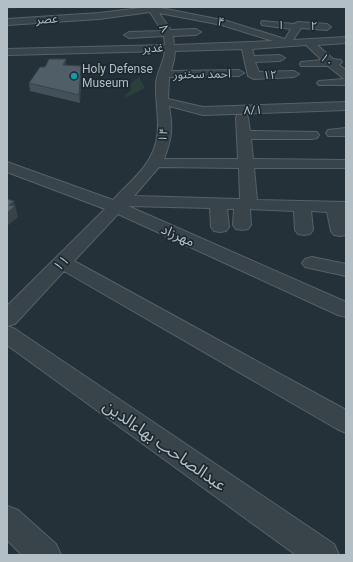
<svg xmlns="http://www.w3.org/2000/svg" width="353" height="562" font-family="Roboto,'Noto Sans Arabic',sans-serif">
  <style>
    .green { fill: #2b3f3c }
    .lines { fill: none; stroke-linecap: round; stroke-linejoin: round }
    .minor-casing { stroke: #566168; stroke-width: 2 }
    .path { stroke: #485c5a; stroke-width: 1; stroke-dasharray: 1.5 1.5; stroke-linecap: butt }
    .minor { fill: #38434a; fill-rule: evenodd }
    .wall { fill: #455159 }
    .shaded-wall { fill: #384248 }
    .building { fill: #505e67; stroke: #384248 }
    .culture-dot { fill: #0f9aa8; stroke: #1d282f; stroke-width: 1.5 }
    .labels { text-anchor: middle; stroke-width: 3.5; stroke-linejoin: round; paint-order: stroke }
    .far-street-label { font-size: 12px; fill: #b3bec5; stroke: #1d282f }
    .far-poi-label { font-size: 12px; fill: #b3bec5; stroke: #1d282f; text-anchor: start }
    .street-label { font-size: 14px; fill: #b3bec5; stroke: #1d282f }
    .near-street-label { font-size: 17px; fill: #b3bec5; stroke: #1d282f }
  </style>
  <rect width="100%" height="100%" fill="#253139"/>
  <path class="green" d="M139,77l6,11 -18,9 -3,-1 7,-6 -1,-6z"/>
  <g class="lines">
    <g class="minor-casing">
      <path id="minor" d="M149,7h13l-1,1 66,13 58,18 6,-10 -29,-4 -1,-2 1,-2 32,3 4,-2 29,2 4,3 -4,3 -26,-2 -8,12 53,-3v6l-29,2 16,14 8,1 1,2 -3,3 7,5v15h-27l-2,-2 2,-2 25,-2 -16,-13h-27l-1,-2 1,-2 21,-2 -16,-15 -54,4 2,7 26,-1 5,3 -5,3 -25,1 4,10 35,-1 5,3 -5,3 -40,2 -6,-3 -6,-27 -67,2 -1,9 -3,11 68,-1 5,3 -5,3 -70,1 -1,22 35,8 143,-5v8l-143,5 -34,-9c4,22 3,32 -5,53h74l-2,-41 1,-3h10l1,3 2,13 67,1 2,3 -2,3 -5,1h-61l2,20 93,1v8h-92l3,32 89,2v10h-1l1,23 -6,1 -6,-1 -3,-4 -4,-19 -16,-1 2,19 -3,4 -6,1 -6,-1 -3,-4 -1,-19 -44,-2 1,16 -3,4 -6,1 -6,-1 -3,-4 1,-16h-7l2,18 -3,4 -6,1 -6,-1 -3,-4 -1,-19 -82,-2 218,96v15l-8,-2 -220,-101 -44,47 272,149v23l-9,-4 -273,-158 -49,53 -8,2v-20l98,-97 -98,-37v-10l106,38c11,-13 26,-24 35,-39 17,-27 7,-49 8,-78 1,-11 8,-21 9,-32l-158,4v-6l158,-4 -1,-9 -35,2 -5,-3 5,-3 33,-1 -12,-19 -51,7 -92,6v-6l92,-6zM159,13l63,12 51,16 -99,4 -1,-9 23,-1 5,-3 -5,-3 -25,1zM159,167l80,1 1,31 -106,-3z
        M346,128v8h-18l-2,-3 2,-3z
        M312,257l34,7v12l-41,-9 -3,-4 3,-4z
        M7,326l8,3 319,215 5,11h-43l-289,-210z
        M7,506l11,4 38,34 5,11h-39l-15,-15z"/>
    </g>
    <path class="path" d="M7,8l23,-1"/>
    <use href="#minor" class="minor"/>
  </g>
  <path class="wall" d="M66,65l15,1v8l-1,29 -50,-12 -1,-8z"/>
  <path class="shaded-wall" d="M66,59v8l-3,-2z
    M81,66v8l-1,29 -1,-8z
    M14,201l4,16 -11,9v-13l2,-8z"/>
  <path class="building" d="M49,59h17l-3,6 18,1 -2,29 -50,-12 11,-16h5z
    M7,199l7,2 -5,4 6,1 -8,7z"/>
  <circle class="culture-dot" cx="74" cy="76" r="4"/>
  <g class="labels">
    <g class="far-street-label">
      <text transform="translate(47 19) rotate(-4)" y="4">عصر</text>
      <text transform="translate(221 22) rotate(14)" y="4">۴</text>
      <text transform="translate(281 25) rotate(6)" y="4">۱</text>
      <text transform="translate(314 26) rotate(4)" y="4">۲</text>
      <text transform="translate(164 28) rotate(58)" y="4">۸</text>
      <text transform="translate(153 48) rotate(-2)" y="4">غدیر</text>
      <text transform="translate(327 60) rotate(42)" y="4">۱۰</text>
      <text transform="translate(202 74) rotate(-1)" y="4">احمد سخنور</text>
      <text transform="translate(270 75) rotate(-3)" y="4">۱۲</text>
      <text transform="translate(253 110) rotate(-1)" y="4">۸/۱</text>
      <text transform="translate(163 135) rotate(-81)" y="4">۱۴</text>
    </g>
    <g class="far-poi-label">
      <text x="82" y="73">Holy Defense<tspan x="82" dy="14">Museum</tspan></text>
    </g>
    <g class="street-label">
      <text transform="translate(178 235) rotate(24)" y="5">مهرزاد</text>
      <text transform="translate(61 263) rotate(-46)" y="5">۱۱</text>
    </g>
    <g class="near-street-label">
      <text transform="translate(165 445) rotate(35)" y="6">عبدالصاحب بهاءالدین</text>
    </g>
  </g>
  <rect width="353" height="562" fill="none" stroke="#b3bec5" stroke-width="16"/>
</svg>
